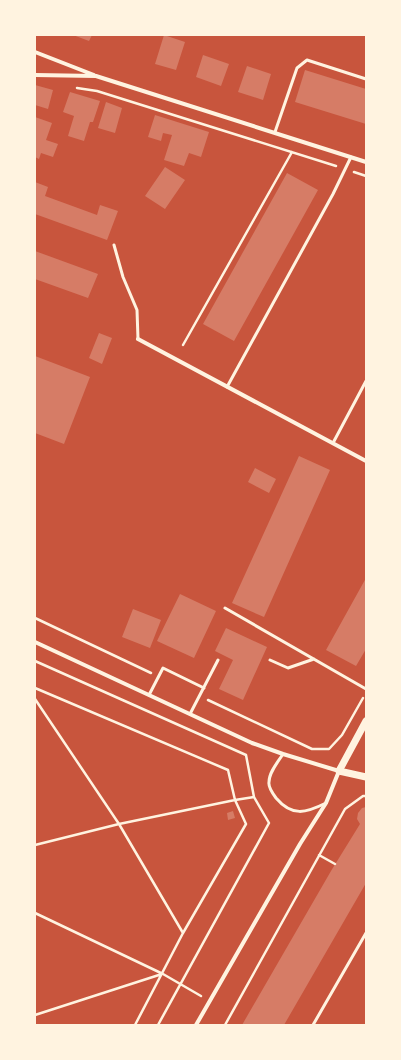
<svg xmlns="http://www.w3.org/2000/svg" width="401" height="1060" font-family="'Roboto Condensed',sans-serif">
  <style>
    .building { fill: #d67c66 }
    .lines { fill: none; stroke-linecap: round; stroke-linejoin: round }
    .path { stroke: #fff3e0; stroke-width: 2.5 }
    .service { stroke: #fff3e0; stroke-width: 3 }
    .minor { stroke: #fff3e0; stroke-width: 4 }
    .tertiary { stroke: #fff3e0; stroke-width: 7 }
  </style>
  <rect width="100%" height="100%" fill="#c8553d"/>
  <path class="building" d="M73,35h19l-3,6z
    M164,35l21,7 -9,28 -21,-6z
    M203,55l26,9 -8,22 -25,-9z
    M247,66l24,8 -8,26 -25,-8z
    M305,70l61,19v35l-71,-22z
    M35,85l18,5 -5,19 -13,-4z
    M70,92l30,9 -7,21h-3l-6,19 -16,-5 6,-20 -11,-4z
    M106,102l16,6 -7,25 -17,-5z
    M155,115l54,17 -8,25 -12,-4 -5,13 -20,-6 8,-25 -9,-2 -2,8 -13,-4z
    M35,117l17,6 -6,17 12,4 -5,13 -12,-4 -2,6 -4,-2z
    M165,167l20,13 -20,29 -20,-13z
    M287,173l31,17 -84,151 -31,-17z
    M35,182l13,5 -3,9 52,19 3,-10 18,6 -11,29 -72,-26z
    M35,251l63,23 -10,24 -53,-19z
    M99,333l13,5 -10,26 -13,-6z
    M35,356l55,21 -26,67 -29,-11z
    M299,456l31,14 -66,147 -32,-14z
    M255,468l21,11 -7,14 -21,-11z
    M366,578v71l-10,17 -30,-16z
    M180,594l36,17 -22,47 -37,-17z
    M133,609l28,11 -11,28 -28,-11z
    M226,628l41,19 -24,53 -24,-11 14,-29 -18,-9z
    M366,807v76l-82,142h-42l89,-154 29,-47 -3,-5 1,-6 4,-5z
    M233,811l2,7 -7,2 -1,-7z"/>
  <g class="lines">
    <path class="path" d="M77,88l20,3 239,75
      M354,172l12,4
      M183,345l109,-193
      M35,618l116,55
      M35,661l211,94 8,42 15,26 -111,202
      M35,688l193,82 7,30 19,-3
      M35,699l84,125 64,109
      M208,700l104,49h17l13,-14 21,-37
      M35,845l84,-21 116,-24 11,24 -63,109 -48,92
      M319,855l16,9
      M35,913l128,61 38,22
      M35,1015l127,-41
      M225,1025l120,-216 18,-13h3"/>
    <path class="service" d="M275,132l22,-64 10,-8 59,19
      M114,245l9,32 14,33 1,29
      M227,387l106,-193 18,-37
      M333,443l33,-62
      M225,608l141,81
      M270,660l18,8 26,-9
      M149,695l14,-27 41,20
      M190,714l28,-54
      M283,754c-5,8 -14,18 -14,28 -1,5 4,12 7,16 16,19 30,15 50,5
      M313,1025l53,-92"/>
    <path class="minor" d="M35,52l59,23
      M35,75l61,1 270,86
      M138,339l228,122
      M35,642l217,101 31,11 56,17 -13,32 -26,41 -104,181"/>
    <path class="tertiary" d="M366,721l-27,50 27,6"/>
  </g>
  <rect width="401" height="1060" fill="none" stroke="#fff3e0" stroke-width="72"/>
</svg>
